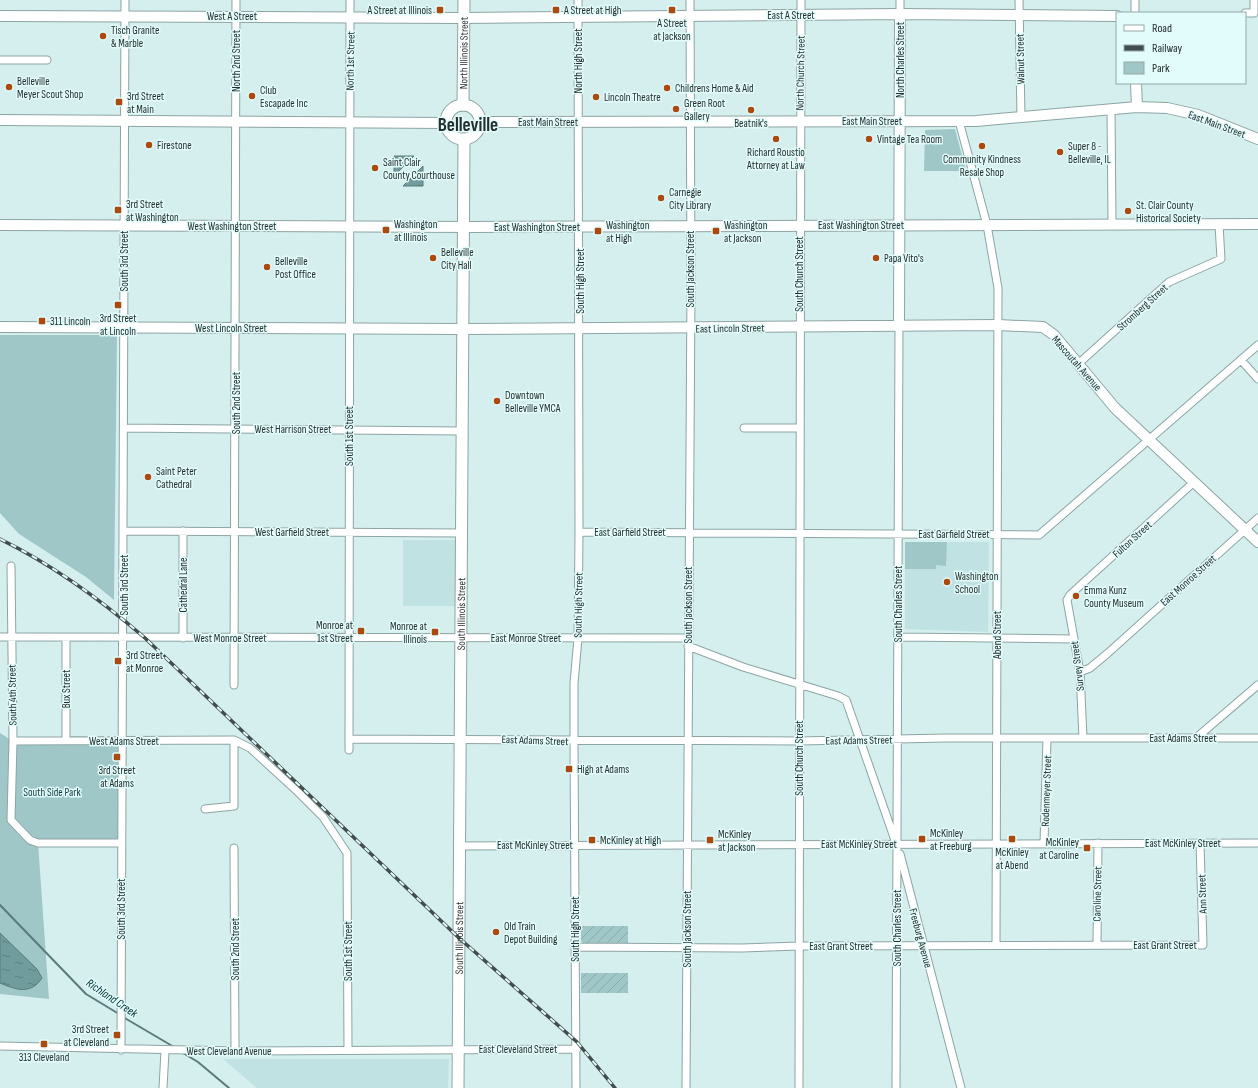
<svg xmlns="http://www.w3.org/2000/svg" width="1258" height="1088" font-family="'Sofia Sans Condensed',sans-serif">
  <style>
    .built { fill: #c1e2e2 }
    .green { fill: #a0c7c8 }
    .garden { fill: url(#garden-furrows) }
    .water { fill: url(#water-ripples); stroke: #5a7b7c }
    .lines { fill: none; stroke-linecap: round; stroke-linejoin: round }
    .stream { stroke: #5a7b7c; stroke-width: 2 }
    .street-casing { stroke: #8da4a4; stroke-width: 9 }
    .secondary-casing { stroke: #8da4a4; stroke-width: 12 }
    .primary-casing { stroke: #8da4a4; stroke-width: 13 }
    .street { stroke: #fff; stroke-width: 7 }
    .secondary { stroke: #fff; stroke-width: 10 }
    .primary { stroke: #fff; stroke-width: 11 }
    .rail-casing { stroke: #424e4e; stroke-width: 3.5 }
    .rail { stroke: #e2fbfb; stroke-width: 2; stroke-dasharray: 6; stroke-linecap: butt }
    .poi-dot { fill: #ac490f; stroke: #e2fbfb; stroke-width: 1.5 }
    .labels { text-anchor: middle; stroke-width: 3; stroke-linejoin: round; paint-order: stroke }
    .poi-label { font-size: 11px; fill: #252f2f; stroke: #e2fbfb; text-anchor: start }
    .street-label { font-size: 11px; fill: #252f2f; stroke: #e2fbfb }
    .park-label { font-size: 11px; fill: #0e3b3c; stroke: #e2fbfb }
    .water-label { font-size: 12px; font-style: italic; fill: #013032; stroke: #e2fbfb }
    .town-label { font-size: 19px; font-weight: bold; fill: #252f2f; stroke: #e2fbfb }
  </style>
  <defs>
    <pattern id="garden-furrows" width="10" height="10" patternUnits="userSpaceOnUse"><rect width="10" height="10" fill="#a0c7c8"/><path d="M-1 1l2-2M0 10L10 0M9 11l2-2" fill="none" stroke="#8aabac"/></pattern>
    <pattern id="water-ripples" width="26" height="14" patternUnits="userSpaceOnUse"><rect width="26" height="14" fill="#709c9d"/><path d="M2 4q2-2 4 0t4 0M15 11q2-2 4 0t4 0" fill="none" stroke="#5c8080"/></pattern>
  </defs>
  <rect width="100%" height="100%" fill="#d5eeee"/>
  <path class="built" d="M403,540h52v66h-52z
    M905,542h84l-1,90 -83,-3z
    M223,1059h226l-1,29h-191z"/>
  <path class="green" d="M955,129l11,42h-42l1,-41z
    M0,335h117l-3,265 -28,-23 -67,-43 -19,-21z
    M905,542h42l-1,24 -10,-1v4h-31z
    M0,733l13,8h107l2,102h-84l11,156 -49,-5z"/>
  <path class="garden" d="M581,926h47v17h-45l-2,-2z
    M581,973h47v20h-47z"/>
  <path class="water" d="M394,156h20l-20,20z
    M423,166v20h-20z
    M0,933l37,36 5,9c-11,17 -26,12 -42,5z"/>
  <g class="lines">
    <path class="stream" d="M0,905l86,89 33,20
      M123,1017l51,30
      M183,1053l15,9 31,26"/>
    <g class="street-casing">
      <path id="street" d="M900,0v14
        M1019,0l2,118
        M1135,13v-13
        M1245,13h9v-13
        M0,60h47
        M1111,109l1,115
        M959,121l28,104 11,63 -2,657
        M1241,360l17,19
        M1078,364l91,-82 52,-23 -2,-35
        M124,428l338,3
        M744,428h55
        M124,531l337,2
        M183,531v107
        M579,532l460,3 219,-190
        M11,566l2,175 -2,79 19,20 8,3h84
        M0,637l688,1
        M898,637l176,2
        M66,638v102
        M688,646l55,21 95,29 8,4 50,143
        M1080,672l10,-4 18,-15 150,-135
        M234,685l2,-685
        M1083,738l-3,-66 -13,-72 3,-5 13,-12 111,-101
        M1196,738l62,-53
        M349,739l450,2 147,-3h312
        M13,741l221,-1 16,8 48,44 25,25 24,36 1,197
        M349,750l1,-750
        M205,809l29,-3v-66
        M1044,843l3,-105
        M459,846l799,-3
        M234,848l1,203
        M900,854l61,234
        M1097,945l1,-102
        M575,947l167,1 57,-2 404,-1 -3,-102
        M0,1046l235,5 342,-2
        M121,1050l4,-1050
        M163,1088l2,-37
        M576,1088l-2,-347v-58l4,-45 1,-106 -1,-532
        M686,1088l5,-800 -1,-288
        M799,1088l2,-1088
        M896,1088l3,-762"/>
    </g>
    <g class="secondary-casing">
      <path id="secondary" d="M0,16l464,2 436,-4 217,2
        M1136,83l1,24
        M0,120l446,3
        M480,122l496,-1 161,-14 30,1 31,7 60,24
        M0,225l473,2 785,-3
        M899,326l1,-312
        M0,327l462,2 536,-4 45,2 11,8 61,73 143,134"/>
    </g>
    <g class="primary-casing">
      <g id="primary">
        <path id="s1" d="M463,105l1,-105"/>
        <circle cx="463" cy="122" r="17"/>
        <path id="s2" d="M458,1088l6,-949"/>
      </g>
    </g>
    <use href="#street" class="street"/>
    <use href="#secondary" class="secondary"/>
    <use href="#primary" class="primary"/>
    <g class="rail-casing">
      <path id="rail" d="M0,539c53,26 100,60 145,99l314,300 118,104 38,46"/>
    </g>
    <use href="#rail" class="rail"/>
  </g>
  <g class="poi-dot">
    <rect x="436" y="6" width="8" height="8" rx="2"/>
    <rect x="552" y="6" width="8" height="8" rx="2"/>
    <rect x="668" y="6" width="8" height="8" rx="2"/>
    <circle cx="103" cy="36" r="4"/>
    <circle cx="9" cy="87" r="4"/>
    <circle cx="667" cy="88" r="4"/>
    <circle cx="252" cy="96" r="4"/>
    <circle cx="596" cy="97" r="4"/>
    <rect x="115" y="98" width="8" height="8" rx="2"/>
    <circle cx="676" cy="109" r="4"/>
    <circle cx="751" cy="110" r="4"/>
    <circle cx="776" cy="139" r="4"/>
    <circle cx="869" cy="139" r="4"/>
    <circle cx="149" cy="145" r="4"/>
    <circle cx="982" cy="146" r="4"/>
    <circle cx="1060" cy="152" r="4"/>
    <circle cx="375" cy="168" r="4"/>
    <circle cx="661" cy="198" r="4"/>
    <rect x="114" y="206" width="8" height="8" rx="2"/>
    <circle cx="1128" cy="211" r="4"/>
    <rect x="382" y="226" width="8" height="8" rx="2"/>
    <rect x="594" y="227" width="8" height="8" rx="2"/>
    <rect x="712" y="227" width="8" height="8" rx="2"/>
    <circle cx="433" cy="258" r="4"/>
    <circle cx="876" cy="258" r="4"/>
    <circle cx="267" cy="267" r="4"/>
    <rect x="114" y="301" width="8" height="8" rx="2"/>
    <rect x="38" y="317" width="8" height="8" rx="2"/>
    <circle cx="497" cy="401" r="4"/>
    <circle cx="148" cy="477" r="4"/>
    <circle cx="947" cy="582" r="4"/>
    <circle cx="1076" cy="596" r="4"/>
    <rect x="357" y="627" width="8" height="8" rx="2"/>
    <rect x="431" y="628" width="8" height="8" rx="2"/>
    <rect x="114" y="657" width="8" height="8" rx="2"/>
    <rect x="113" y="753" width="8" height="8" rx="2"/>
    <rect x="565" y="765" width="8" height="8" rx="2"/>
    <rect x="918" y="835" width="8" height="8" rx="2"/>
    <rect x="1008" y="835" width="8" height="8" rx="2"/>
    <rect x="588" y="836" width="8" height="8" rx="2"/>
    <rect x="706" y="836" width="8" height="8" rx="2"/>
    <rect x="1083" y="844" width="8" height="8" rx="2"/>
    <circle cx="496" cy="932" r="4"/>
    <rect x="113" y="1031" width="8" height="8" rx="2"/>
    <rect x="40" y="1040" width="8" height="8" rx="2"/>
  </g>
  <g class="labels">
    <g class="poi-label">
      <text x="432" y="14" text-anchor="end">A Street at Illinois</text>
      <text x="564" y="14">A Street at High</text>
      <text x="672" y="27" text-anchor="middle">A Street<tspan x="672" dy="13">at Jackson</tspan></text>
      <text x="111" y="34">Tisch Granite<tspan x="111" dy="13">&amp; Marble</tspan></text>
      <text x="17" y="85">Belleville<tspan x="17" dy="13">Meyer Scout Shop</tspan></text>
      <text x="675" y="92">Childrens Home &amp; Aid</text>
      <text x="260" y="94">Club<tspan x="260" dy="13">Escapade Inc</tspan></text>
      <text x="127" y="100">3rd Street<tspan x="127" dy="13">at Main</tspan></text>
      <text x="604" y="101">Lincoln Theatre</text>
      <text x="684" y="107">Green Root<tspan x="684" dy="13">Gallery</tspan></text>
      <text x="751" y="127" text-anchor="middle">Beatnik's</text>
      <text x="877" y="143">Vintage Tea Room</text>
      <text x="157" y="149">Firestone</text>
      <text x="1068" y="150">Super 8 -<tspan x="1068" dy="13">Belleville, IL</tspan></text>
      <text x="776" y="156" text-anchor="middle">Richard Roustio<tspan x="776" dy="13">Attorney at Law</tspan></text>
      <text x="982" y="163" text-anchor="middle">Community Kindness<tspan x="982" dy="13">Resale Shop</tspan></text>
      <text x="383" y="166">Saint Clair<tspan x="383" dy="13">County Courthouse</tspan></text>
      <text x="669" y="196">Carnegie<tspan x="669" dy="13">City Library</tspan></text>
      <text x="126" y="208">3rd Street<tspan x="126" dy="13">at Washington</tspan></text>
      <text x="1136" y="209">St. Clair County<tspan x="1136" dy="13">Historical Society</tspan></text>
      <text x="394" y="228">Washington<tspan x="394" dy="13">at Illinois</tspan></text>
      <text x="606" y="229">Washington<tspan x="606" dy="13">at High</tspan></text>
      <text x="724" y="229">Washington<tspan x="724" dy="13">at Jackson</tspan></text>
      <text x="441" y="256">Belleville<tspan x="441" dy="13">City Hall</tspan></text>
      <text x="884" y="262">Papa Vito's</text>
      <text x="275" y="265">Belleville<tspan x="275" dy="13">Post Office</tspan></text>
      <text x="118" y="322" text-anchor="middle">3rd Street<tspan x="118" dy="13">at Lincoln</tspan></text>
      <text x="50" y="325">311 Lincoln</text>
      <text x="505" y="399">Downtown<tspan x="505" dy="13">Belleville YMCA</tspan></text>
      <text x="156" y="475">Saint Peter<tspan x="156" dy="13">Cathedral</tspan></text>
      <text x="955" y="580">Washington<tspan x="955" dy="13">School</tspan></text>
      <text x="1084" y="594">Emma Kunz<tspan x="1084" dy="13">County Museum</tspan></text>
      <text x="353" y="629" text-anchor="end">Monroe at<tspan x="353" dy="13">1st Street</tspan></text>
      <text x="427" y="630" text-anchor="end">Monroe at<tspan x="427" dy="13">Illinois</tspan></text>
      <text x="126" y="659">3rd Street<tspan x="126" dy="13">at Monroe</tspan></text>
      <text x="577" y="773">High at Adams</text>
      <text x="117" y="774" text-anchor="middle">3rd Street<tspan x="117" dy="13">at Adams</tspan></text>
      <text x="930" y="837">McKinley<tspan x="930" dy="13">at Freeburg</tspan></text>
      <text x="718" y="838">McKinley<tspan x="718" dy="13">at Jackson</tspan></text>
      <text x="600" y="844">McKinley at High</text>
      <text x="1079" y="846" text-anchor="end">McKinley<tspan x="1079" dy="13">at Caroline</tspan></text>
      <text x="1012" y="856" text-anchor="middle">McKinley<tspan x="1012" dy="13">at Abend</tspan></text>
      <text x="504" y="930">Old Train<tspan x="504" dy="13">Depot Building</tspan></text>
      <text x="109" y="1033" text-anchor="end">3rd Street<tspan x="109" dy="13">at Cleveland</tspan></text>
      <text x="44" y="1061" text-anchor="middle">313 Cleveland</text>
    </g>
    <g class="street-label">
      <text x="791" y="19">East A Street</text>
      <text x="232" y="20">West A Street</text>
      <text dy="4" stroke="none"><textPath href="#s1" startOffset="52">North Illinois Street</textPath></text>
      <text transform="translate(1020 59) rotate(-91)" y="4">Walnut Street</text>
      <text transform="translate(900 60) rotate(-90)" y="4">North Charles Street</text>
      <text transform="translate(236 61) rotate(-90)" y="4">North 2nd Street</text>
      <text transform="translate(350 61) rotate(-89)" y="4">North 1st Street</text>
      <text transform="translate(578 61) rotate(-90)" y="4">North High Street</text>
      <text transform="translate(800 73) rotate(-89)" y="4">North Church Street</text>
      <text x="872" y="125">East Main Street</text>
      <text x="548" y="126">East Main Street</text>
      <text transform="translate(1217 124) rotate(20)" y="4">East Main Street</text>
      <text x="861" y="229">East Washington Street</text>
      <text x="232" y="230">West Washington Street</text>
      <text x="537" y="231">East Washington Street</text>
      <text transform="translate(124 261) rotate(-90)" y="4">South 3rd Street</text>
      <text transform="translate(690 269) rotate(-90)" y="4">South Jackson Street</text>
      <text transform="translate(799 274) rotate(-90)" y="4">South Church Street</text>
      <text transform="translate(580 281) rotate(-90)" y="4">South High Street</text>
      <text transform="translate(1142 307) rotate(-42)" y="4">Stromberg Street</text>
      <text x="231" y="332">West Lincoln Street</text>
      <text transform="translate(730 328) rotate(-1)" y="4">East Lincoln Street</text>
      <text transform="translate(1077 363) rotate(49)" y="4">Mascoutah Avenue</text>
      <text transform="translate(236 403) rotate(-90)" y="4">South 2nd Street</text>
      <text x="293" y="433">West Harrison Street</text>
      <text transform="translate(349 436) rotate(-90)" y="4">South 1st Street</text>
      <text x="292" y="536">West Garfield Street</text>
      <text x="630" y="536">East Garfield Street</text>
      <text x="954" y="538">East Garfield Street</text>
      <text transform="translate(1132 539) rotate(-42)" y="4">Fulton Street</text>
      <text transform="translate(1188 580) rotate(-42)" y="4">East Monroe Street</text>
      <text transform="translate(124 585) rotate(-90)" y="4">South 3rd Street</text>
      <text transform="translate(183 585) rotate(-90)" y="4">Cathedral Lane</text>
      <text transform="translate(898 604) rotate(-90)" y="4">South Charles Street</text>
      <text transform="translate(578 605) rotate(-89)" y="4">South High Street</text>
      <text transform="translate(688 605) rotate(-90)" y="4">South Jackson Street</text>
      <text dy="4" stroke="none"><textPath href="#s2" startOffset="474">South Illinois Street</textPath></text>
      <text transform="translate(997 635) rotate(-90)" y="4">Abend Street</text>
      <text x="230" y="642">West Monroe Street</text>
      <text x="526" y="642">East Monroe Street</text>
      <text transform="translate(1077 666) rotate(-97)" y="4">Survey Street</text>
      <text transform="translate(66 689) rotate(-90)" y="4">Bux Street</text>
      <text transform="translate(12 695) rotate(-91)" y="4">South 4th Street</text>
      <text x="1183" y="742">East Adams Street</text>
      <text transform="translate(535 740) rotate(2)" y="4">East Adams Street</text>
      <text transform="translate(859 740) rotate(-1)" y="4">East Adams Street</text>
      <text x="124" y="745">West Adams Street</text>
      <text transform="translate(799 758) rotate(-90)" y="4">South Church Street</text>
      <text transform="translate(1046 791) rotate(-88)" y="4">Rodenmeyer Street</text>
      <text x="1183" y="847">East McKinley Street</text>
      <text x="859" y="848">East McKinley Street</text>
      <text x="535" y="849">East McKinley Street</text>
      <text transform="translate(1097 894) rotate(-89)" y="4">Caroline Street</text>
      <text transform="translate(1202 894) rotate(-92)" y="4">Ann Street</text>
      <text transform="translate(121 909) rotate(-90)" y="4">South 3rd Street</text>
      <text transform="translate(897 928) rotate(-90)" y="4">South Charles Street</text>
      <text transform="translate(575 929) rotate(-90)" y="4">South High Street</text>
      <text transform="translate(687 929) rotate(-90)" y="4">South Jackson Street</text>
      <text dy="4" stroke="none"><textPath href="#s2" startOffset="150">South Illinois Street</textPath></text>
      <text transform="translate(921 938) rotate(75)" y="4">Freeburg Avenue</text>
      <text x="1165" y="949">East Grant Street</text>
      <text x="841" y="950">East Grant Street</text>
      <text transform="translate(235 949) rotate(-90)" y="4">South 2nd Street</text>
      <text transform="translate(348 951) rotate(-90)" y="4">South 1st Street</text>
      <text x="518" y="1053">East Cleveland Street</text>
      <text x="229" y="1055">West Cleveland Avenue</text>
    </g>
    <g class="park-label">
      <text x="52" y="796">South Side Park</text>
    </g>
    <g class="water-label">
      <text transform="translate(112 998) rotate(34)" y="4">Richland Creek</text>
    </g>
    <g class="town-label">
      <text x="468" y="131">Belleville</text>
    </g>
  </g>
  <rect x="1116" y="12" width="130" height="72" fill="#e2fbfb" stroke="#96a9a9"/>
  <rect x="1124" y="25" width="20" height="6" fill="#ffffff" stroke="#96a9a9"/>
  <text x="1152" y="32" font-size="12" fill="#252f2f">Road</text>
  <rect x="1124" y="45" width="20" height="6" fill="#424e4e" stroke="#96a9a9"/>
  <text x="1152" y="52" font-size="12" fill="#252f2f">Railway</text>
  <rect x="1124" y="62" width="20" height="12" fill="#a0c7c8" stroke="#96a9a9"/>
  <text x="1152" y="72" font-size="12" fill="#252f2f">Park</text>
</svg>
